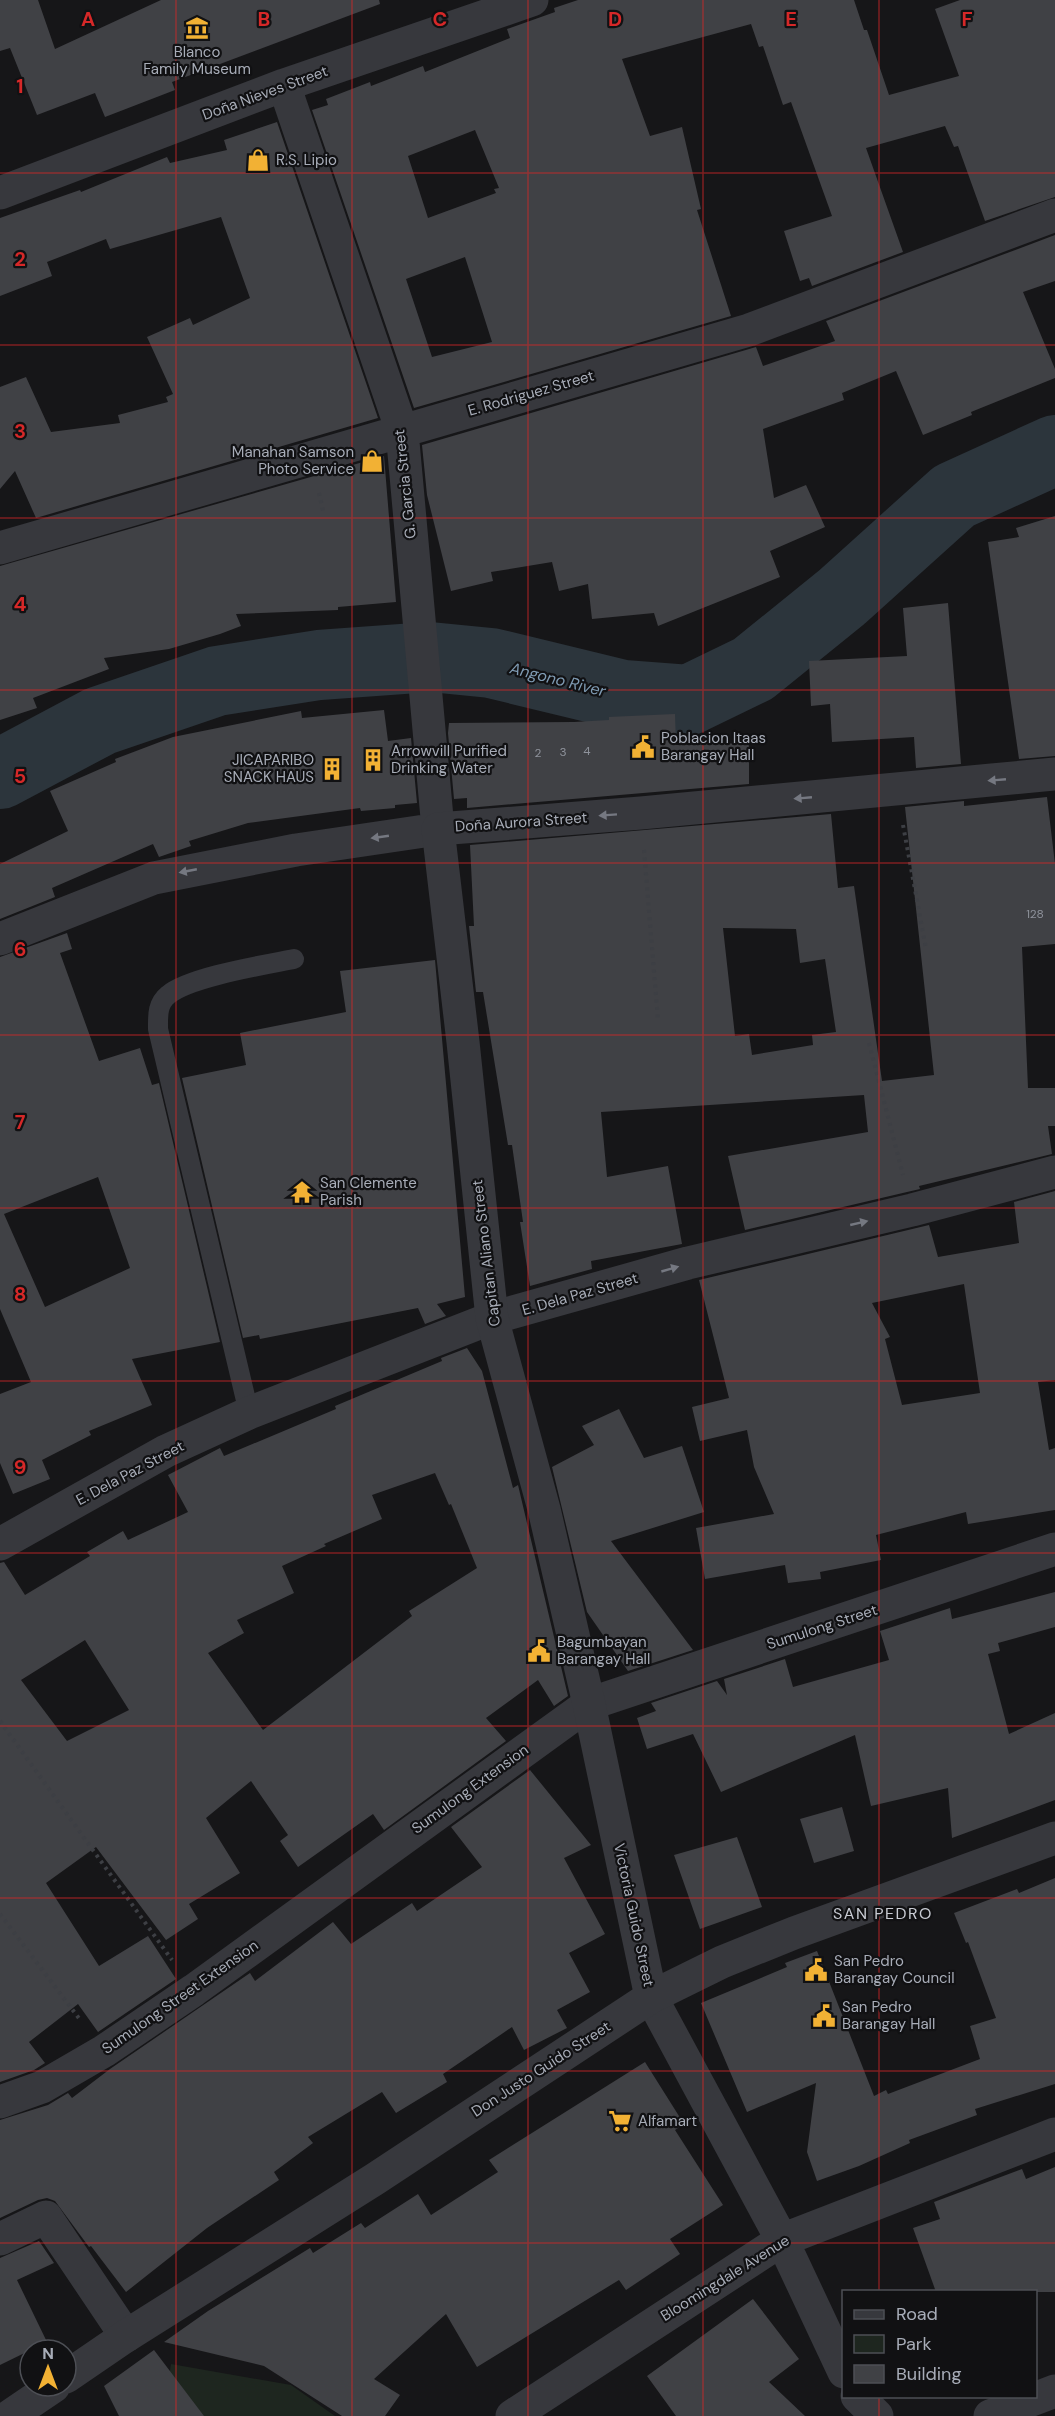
<svg xmlns="http://www.w3.org/2000/svg" width="1055" height="2416" font-family="'DM Sans',sans-serif">
  <style>
    .green { fill: #1e261f }
    .lines { fill: none; stroke-linecap: round; stroke-linejoin: round }
    .river { stroke: #2c353c; stroke-width: 70 }
    .building { fill: #404145; fill-rule: evenodd }
    .path { stroke: #3d3f44; stroke-width: 4; stroke-dasharray: 3 4.5; stroke-linecap: butt }
    .service { stroke: #37383d; stroke-width: 20 }
    .minor { stroke: #37383d; stroke-width: 33 }
    .tertiary { stroke: #37383d; stroke-width: 33 }
    .oneway { fill: #757881 }
    .grid { fill: none; stroke: #d62828; stroke-width: 1.5; stroke-opacity: 0.55 }
    .labels { text-anchor: middle; stroke-width: 4.5; stroke-linejoin: round; paint-order: stroke }
    .number-label { font-size: 12px; fill: #8e929b }
    .poi-label { font-size: 15px; fill: #a8adb8; stroke: #111113; text-anchor: start }
    .street-label { font-size: 15px; fill: #a8adb8; stroke: #111113 }
    .water-label { font-size: 16px; font-style: italic; fill: #7f9bb3; stroke: #111113 }
    .neighbourhood-label { font-size: 16px; letter-spacing: 1.5px; fill: #c9ccd4; stroke: #111113 }
    .grid-label { font-size: 20px; text-anchor: middle; font-weight: bold; fill: #d62828; stroke: #111113; stroke-width: 4.5; stroke-linejoin: round; paint-order: stroke }
  </style>
  <rect width="100%" height="100%" fill="#161618"/>
  <path class="green" d="M171,2364l120,21 44,31h-172z"/>
  <g class="lines">
    <path class="river" d="M0,774l100,-53 117,-40 102,-16 111,-8 61,6 132,32 66,5 64,-31 89,-72 112,-101 101,-46"/>
  </g>
  <path class="building" d="M0,0h38l17,49 106,-49h218l1,4 -208,78 3,8 -70,27 -10,-24 -58,22 -27,-67 -10,3z
    M578,0h276l10,30h3l22,65 70,-19 -24,-67 25,-9h95v197l-70,24 -27,-75 -4,1 -9,-21 -79,22 37,104 -91,34 -3,-8 -9,3 -16,-50 48,-15 -41,-114 -8,3 -20,-59 -4,1 -8,-23 -129,35 28,77 32,-9 19,82 -4,1 34,106 -317,92 -102,-298 16,-5 -2,-6 44,-17 1,4 52,-20 2,6 85,-34 -3,-9 48,-17 -1,-4zM475,130l24,58 -5,1 2,4 -68,25 -20,-62zM465,257l27,85 -60,15 -26,-78z
    M277,122l101,296 -342,100 -21,-47 -15,18v-102l26,-10 25,55 69,-9 -2,-8 50,-13 -2,-5 7,-3 -26,-57 43,-19 3,7 57,-27 -29,-81 -111,32 -4,-10 -59,23 5,14 -52,20v-78l80,-28 1,2 86,-35 3,6 57,-13 -3,-10z
    M1055,235v46l-32,11 32,77v9l-84,34 1,3 -49,20 -27,-64 -54,22 2,7 -81,29 11,69 32,-13 19,42 -55,24 10,26 -122,49 -4,-13 -62,6 -4,-35 -29,7 -7,-29 -61,10 2,9 -42,10 -24,-96 -5,-50 334,-98 7,19 72,-25 -9,-20z
    M384,456l12,146 -58,5v3l-102,4 5,12 -21,8 -51,15 -65,9 5,11 -76,29 4,10 -37,12v-154z
    M1055,516v240l-36,3 -31,-217 31,-5 -3,-9z
    M948,603l13,161 -45,4 -2,-31 -82,5 -2,-38 -19,2 -2,-45 98,-5 -4,-48z
    M384,710l4,31 23,-3 6,65 -22,2v3l-34,3 -1,-3 -112,15 -59,18 2,5 -32,11 -6,-13 -101,44 3,9 -55,22v-55l68,-33 -18,-40 66,-29 -1,-3 58,-22 128,-26 1,7z
    M675,714l1,31 73,-2v41l-282,24v-10l-13,1 -6,-66 1,-10 125,-1 35,-2v-3z
    M1047,797l8,67v80l-33,3 6,141h27v38h-7l4,28 -133,32 1,3 -13,3 -162,38 -17,-74 140,-24 -4,-37 -263,17 6,65 61,-11 14,78 -91,17 1,8 -62,17 -10,-64h3l-11,-77h-4l-25,-153h-7l-7,-66h5l-4,-81 361,-31 7,74 16,-2 28,195 52,-6 -29,-268 59,-6v5zM723,928l73,1 4,34 25,-4 11,73 -24,3 1,10 -61,10 -3,-21 -14,2z
    M67,933l5,16 -12,4 39,108 41,-13 12,37 7,-2 61,259 -88,17 20,46 -63,26 2,4 -49,25 8,19 -37,15 -13,-31v-69l31,-12 -31,-73v-352zM98,1177l32,91 -85,39 -41,-93z
    M435,960l30,337 -28,7 9,12 -21,8 -7,-16 -158,31 -1,-4 -16,3 -61,-260 64,-13 -6,-32 106,-21 -6,-41z
    M1055,1191v189l-17,2 11,68 6,-2v62l-87,14 -2,-12 -90,23 5,25 -61,12 1,7 -33,4 -3,-18 -80,14 -9,-51 78,-14 -20,-47 -7,-37 -47,11 -8,-34 37,-9 -30,-118 230,-55 9,32 81,-14 -5,-41zM964,1284l16,109 -78,12 -17,-66 5,-2 -18,-34z
    M467,1348l15,23 31,117 5,-3 50,211 -14,10 -16,-26 -52,38 20,23 -122,89 -11,-16 -75,53 -18,-26 8,-6 -37,-54 -45,37 34,55 -51,31 9,15 -32,21 -70,-93 -50,36 53,83 49,-30 28,43 -78,53 -20,-28 -49,38 16,21 -11,7 -34,12v-519l4,-1 21,33 65,-39 -3,-4 36,-21 5,9 60,-28 -20,-37 52,-27 4,8 112,-47 -1,-3 107,-45 -1,-3zM435,1473l14,32 2,-1 26,64 -68,43 3,5 -149,114 -55,-77 36,-20 -7,-13 57,-27 -12,-27 44,-20 -2,-2 58,-25 -10,-24zM85,1640l44,70 -62,31 -46,-61z
    M619,1409l25,49 38,-12 22,66 -93,29 82,109 -65,21 -41,-59 -35,-145 42,-22 -12,-19z
    M1055,1592v35l-57,16 2,8 -12,3 21,80 46,-21v87l-103,38 -4,-50 -77,18 -16,-71 -134,57 -28,-58 -46,15 -10,-31 19,-7 -5,-8 66,-22 10,14 -3,-16 61,-20 8,28 96,-27 -9,-29 70,-23 2,11z
    M530,1770l61,75 -27,13 41,76 -36,19 21,39 -33,18 10,18 -43,22 -12,-23 -69,47 4,8 -51,31 -14,-21 -74,45 5,6 -39,29 5,8 -72,48 -81,64 -35,-46 -2,1 -34,-46 -8,-3 -9,2 -38,18v-98l48,-15 20,-12 4,5 38,-29 140,-96 5,8 78,-59 18,22 61,-41 5,8 65,-44 -31,-40z
    M842,1807l12,44 -40,12 -14,-44z
    M737,1837l25,70 -62,22 -26,-74z
    M1055,1878v206l-80,25 2,6 -68,25 1,3 -51,23 -42,15 -10,-29 9,-69 -69,29 -46,-109 86,-36 -2,-4 32,-12 57,145 12,-6 2,4 92,-35 -10,-33 26,-8 -28,-76 -2,1 -12,-30 63,-24 2,4z
    M645,2062l39,62 -9,6 48,75 -53,34 10,15 -54,36 -7,-10 -142,87 -31,-53 -72,65 26,16 -15,21h-43l-78,-50 -100,-24 44,-31 102,-63 3,5 48,-30 4,5 53,-34 13,21 67,-43 -9,-12z
    M1055,2167v125h-119l-23,-64 27,-9 -6,-17 88,-33 4,10z
    M39,2241l15,22 -37,17 30,62 -47,23v-107z
    M753,2299l46,60 -30,23 36,34h-129l-29,-40z
    M154,2350l50,66h-85l-15,-30z"/>
  <g class="lines">
    <path class="path" d="M319,493l5,22
      M903,825l23,124
      M644,850l14,170
      M869,1043l34,132
      M0,1721l172,239
      M0,1914l81,107"/>
    <path class="service" d="M249,1413l-91,-384c0,-13 -1,-25 10,-34 21,-18 96,-30 126,-36"/>
    <path class="minor" d="M0,193l284,-108 248,-85
      M0,548l749,-218 306,-115
      M0,939l154,-61 142,-28 142,-21 -36,-398 -118,-346
      M0,1544l166,-93 83,-38 243,-95 196,-55 224,-53 143,-38
      M651,1997l131,243 62,132
      M0,2102l42,-15 62,-36 90,-61 395,-286 466,-155
      M0,2239l46,-22 80,119
      M857,2396l20,20
      M512,2416l270,-176 273,-106
      M990,2416l65,-25"/>
    <path class="tertiary" d="M651,1997l-62,-293 -45,-195 -52,-191 -29,-276 -25,-213 203,-16 414,-39
      M66,2377l60,-41 249,-157 276,-182 71,-35 72,-29 261,-95
      M10,2416l44,-30"/>
  </g>
  <defs><path id="oneway-solid" d="M-6-.8H1V-3.2L6.5 0L1 3.2V.8H-6Z" transform="scale(1.5)"/></defs>
  <g class="oneway">
    <use href="#oneway-solid" transform="translate(997 780) rotate(175)"/>
    <use href="#oneway-solid" transform="translate(803 798) rotate(175)"/>
    <use href="#oneway-solid" transform="translate(608 815) rotate(176)"/>
    <use href="#oneway-solid" transform="translate(380 837) rotate(172)"/>
    <use href="#oneway-solid" transform="translate(188 871) rotate(169)"/>
    <use href="#oneway-solid" transform="translate(859 1223) rotate(-13)"/>
    <use href="#oneway-solid" transform="translate(670 1269) rotate(-16)"/>
  </g>
  <path class="grid" d="M176,0v2416M352,0v2416M528,0v2416M703,0v2416M879,0v2292M0,173h1055M0,345h1055M0,518h1055M0,690h1055M0,863h1055M0,1035h1055M0,1208h1055M0,1381h1055M0,1553h1055M0,1726h1055M0,1898h1055M0,2071h1055M0,2243h1055M879,2396v20"/>
  <defs>
    <g id="museum-bare" transform="scale(1.8)"><path d="M0-6L6-3V-2H-6V-3ZM-5-1h2V3h-2ZM-1-1h2V3h-2ZM3-1h2V3H3ZM-6 4H6V6H-6Z" fill="#f2b134" stroke="#111113" stroke-width="2.5" paint-order="stroke"/></g>
    <g id="shop-bare" transform="scale(1.8)"><path d="M-5-2.5h2.3a2.7 3.5 0 0 1 5.4 0H5L5.5 6h-11ZM-1.5-2.5h3a1.5 2.3 0 0 0-3 0Z" fill="#f2b134" stroke="#111113" stroke-width="2.5" paint-order="stroke"/></g>
    <g id="civic-bare" transform="scale(1.8)"><path d="M-.6-6.5H3V-4.5H.6V-3L4-1V1h2V6H-6V1h2V-1L-.6-3ZM-1.2 2.5V6h2.4V2.5Z" fill="#f2b134" stroke="#111113" stroke-width="2.5" paint-order="stroke"/></g>
    <g id="building-bare" transform="scale(1.8)"><path d="M-4-6H4V6H1V3H-1V6H-4ZM-2.5-4.3h1.7v1.8h-1.7ZM.8-4.3h1.7v1.8H.8ZM-2.5-1h1.7V.8h-1.7ZM.8-1h1.7V.8H.8Z" fill="#f2b134" stroke="#111113" stroke-width="2.5" paint-order="stroke"/></g>
    <g id="temple-bare" transform="scale(1.8)"><path d="M0-6L5-2H3V0L6.5 2.5H4V6H1.5V3h-3V6H-4V2.5H-6.5L-3 0V-2H-5Z" fill="#f2b134" stroke="#111113" stroke-width="2.5" paint-order="stroke"/></g>
    <g id="supermarket-bare" transform="scale(1.8)"><path d="M-6-5.5h2.5l.6 2H6L4.5 2H-2.5L-4.4-4H-6ZM-1.5 3.2a1.3 1.3 0 1 0 .1 0ZM3 3.2a1.3 1.3 0 1 0 .1 0Z" fill="#f2b134" stroke="#111113" stroke-width="2.5" paint-order="stroke"/></g>
  </defs>
  <g fill-rule="evenodd">
    <use href="#museum-bare" x="197" y="28"/>
    <use href="#shop-bare" x="258" y="160"/>
    <use href="#shop-bare" x="372" y="461"/>
    <use href="#civic-bare" x="643" y="747"/>
    <use href="#building-bare" x="373" y="760"/>
    <use href="#building-bare" x="332" y="769"/>
    <use href="#temple-bare" x="302" y="1192"/>
    <use href="#civic-bare" x="539" y="1651"/>
    <use href="#civic-bare" x="816" y="1970"/>
    <use href="#civic-bare" x="824" y="2016"/>
    <use href="#supermarket-bare" x="620" y="2121"/>
  </g>
  <g class="labels">
    <g class="number-label">
      <text x="587" y="755">4</text>
      <text x="563" y="756">3</text>
      <text x="538" y="757">2</text>
      <text x="1035" y="918">128</text>
    </g>
    <g class="poi-label">
      <text x="197" y="57" text-anchor="middle">Blanco<tspan x="197" dy="17">Family Museum</tspan></text>
      <text x="276" y="165">R.S. Lipio</text>
      <text x="354" y="457" text-anchor="end">Manahan Samson<tspan x="354" dy="17">Photo Service</tspan></text>
      <text x="661" y="743">Poblacion Itaas<tspan x="661" dy="17">Barangay Hall</tspan></text>
      <text x="391" y="756">Arrowvill Purified<tspan x="391" dy="17">Drinking Water</tspan></text>
      <text x="314" y="765" text-anchor="end">JICAPARIBO<tspan x="314" dy="17">SNACK HAUS</tspan></text>
      <text x="320" y="1188">San Clemente<tspan x="320" dy="17">Parish</tspan></text>
      <text x="557" y="1647">Bagumbayan<tspan x="557" dy="17">Barangay Hall</tspan></text>
      <text x="834" y="1966">San Pedro<tspan x="834" dy="17">Barangay Council</tspan></text>
      <text x="842" y="2012">San Pedro<tspan x="842" dy="17">Barangay Hall</tspan></text>
      <text x="638" y="2126">Alfamart</text>
    </g>
    <g class="street-label">
      <text transform="translate(265 93) rotate(-20)" y="5">Doña Nieves Street</text>
      <text transform="translate(531 393) rotate(-16)" y="5">E. Rodriguez Street</text>
      <text transform="translate(405 484) rotate(-96)" y="5">G. Garcia Street</text>
      <text transform="translate(521 822) rotate(-4)" y="5">Doña Aurora Street</text>
      <text transform="translate(486 1253) rotate(-97)" y="5">Capitan Aliano Street</text>
      <text transform="translate(580 1294) rotate(-16)" y="5">E. Dela Paz Street</text>
      <text transform="translate(130 1473) rotate(-28)" y="5">E. Dela Paz Street</text>
      <text transform="translate(822 1627) rotate(-18)" y="5">Sumulong Street</text>
      <text transform="translate(470 1789) rotate(-36)" y="5">Sumulong Extension</text>
      <text transform="translate(634 1915) rotate(78)" y="5">Victoria Guido Street</text>
      <text transform="translate(180 1997) rotate(-35)" y="5">Sumulong Street Extension</text>
      <text transform="translate(541 2069) rotate(-33)" y="5">Don Justo Guido Street</text>
      <text transform="translate(725 2278) rotate(-32)" y="5">Bloomingdale Avenue</text>
    </g>
    <g class="water-label">
      <text transform="translate(558 679) rotate(14)" y="6">Angono River</text>
    </g>
    <g class="neighbourhood-label">
      <text x="883" y="1919">SAN PEDRO</text>
    </g>
  </g>
  <g class="grid-label">
    <text x="88" y="26">A</text>
    <text x="264" y="26">B</text>
    <text x="440" y="26">C</text>
    <text x="615" y="26">D</text>
    <text x="791" y="26">E</text>
    <text x="967" y="26">F</text>
    <text x="20" y="93">1</text>
    <text x="20" y="266">2</text>
    <text x="20" y="438">3</text>
    <text x="20" y="611">4</text>
    <text x="20" y="783">5</text>
    <text x="20" y="956">6</text>
    <text x="20" y="1129">7</text>
    <text x="20" y="1301">8</text>
    <text x="20" y="1474">9</text>
  </g>
  <rect x="842" y="2290" width="195" height="108" fill="#111113" stroke="#4d4f55" stroke-width="1.5"/>
  <rect x="854" y="2310" width="30" height="9" fill="#37383d" stroke="#4d4f55" stroke-width="1.5"/>
  <text x="896" y="2320" font-size="18" fill="#a8adb8">Road</text>
  <rect x="854" y="2335" width="30" height="18" fill="#1e261f" stroke="#4d4f55" stroke-width="1.5"/>
  <text x="896" y="2350" font-size="18" fill="#a8adb8">Park</text>
  <rect x="854" y="2365" width="30" height="18" fill="#404145" stroke="#4d4f55" stroke-width="1.5"/>
  <text x="896" y="2380" font-size="18" fill="#a8adb8">Building</text>
  <g transform="translate(48 2368)"><circle r="28" fill="#111113" stroke="#4d4f55" stroke-width="1.5"/>
  <path d="M0-4.5L10 22L0 15L-10 22Z" fill="#f2b134"/>
  <text y="-9" font-size="16" font-weight="bold" text-anchor="middle" fill="#a8adb8">N</text>
  </g>
</svg>
